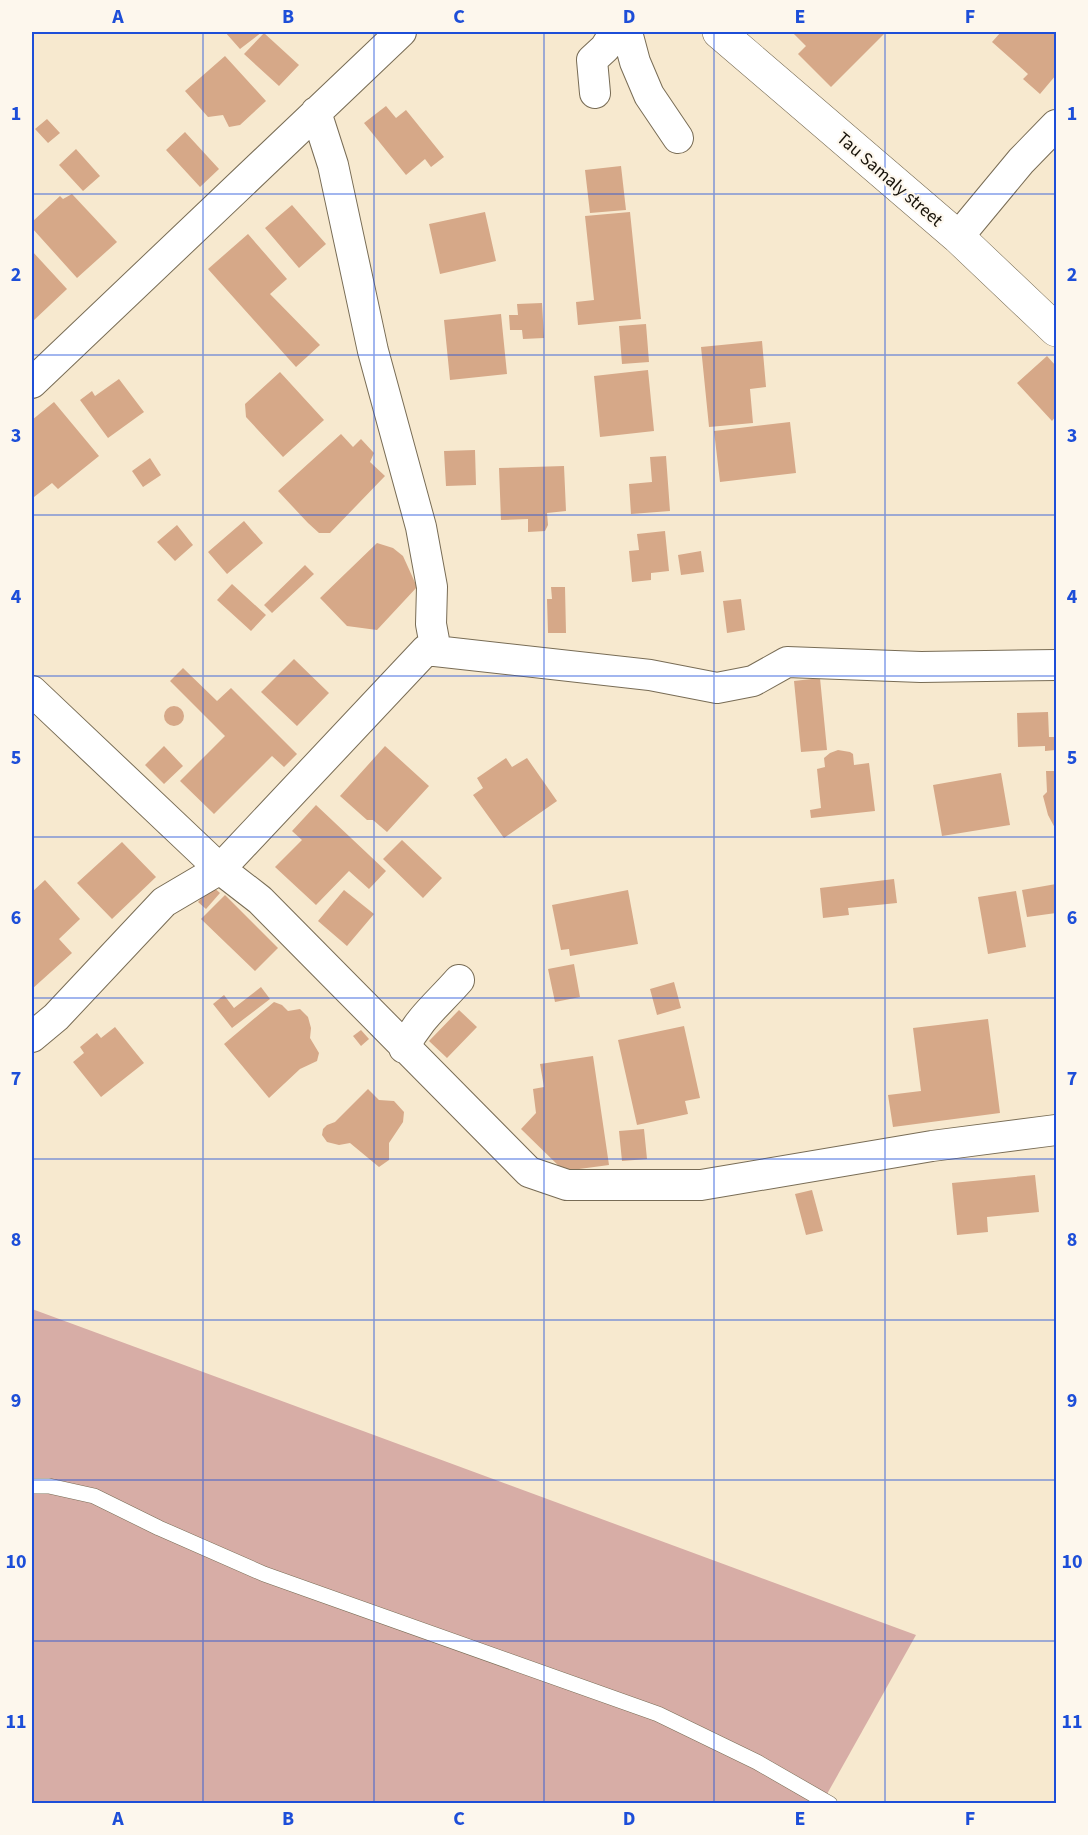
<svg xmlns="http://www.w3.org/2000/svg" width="1088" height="1835" font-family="'Source Sans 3',sans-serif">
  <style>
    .green { fill: #d7ada6 }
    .building { fill: #d6a888 }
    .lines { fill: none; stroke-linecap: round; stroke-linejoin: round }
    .lane-casing { stroke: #786c55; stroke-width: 16 }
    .street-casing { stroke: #786c55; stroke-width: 32 }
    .secondary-casing { stroke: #786c55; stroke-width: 34 }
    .lane { stroke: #fff; stroke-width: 15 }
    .street { stroke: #fff; stroke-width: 30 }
    .secondary { stroke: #fff; stroke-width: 33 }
    .grid { fill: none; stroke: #1d4ed8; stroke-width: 1.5; stroke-opacity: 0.55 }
    .labels { text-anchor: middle; stroke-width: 4.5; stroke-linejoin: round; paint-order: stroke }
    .street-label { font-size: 18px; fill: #161108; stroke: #fdf7ed }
    .neatline { fill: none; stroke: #1d4ed8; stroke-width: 2 }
    .grid-label { font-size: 20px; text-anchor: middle; font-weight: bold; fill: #1d4ed8 }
  </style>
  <rect width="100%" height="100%" fill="#f7e9cf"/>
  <path class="green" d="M32,1309l884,326 -94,168h-790z"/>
  <path class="building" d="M225,32h37l-22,17z
    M792,32h92l1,1 -54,54 -33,-33 8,-8z
    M1001,32h55v33l-1,1 1,9 -16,19 -17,-15 5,-5 -36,-32z
    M264,33l35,32 -20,21 -35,-32z
    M225,56l41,45 -26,24 -11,2 -6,-12 -15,2 -23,-26z
    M386,106l10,12 10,-8 38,47 -13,10 -6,-8 -19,16 -42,-52z
    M47,119l13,14 -12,10 -13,-14z
    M185,132l34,37 -19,18 -34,-37z
    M76,149l24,27 -17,15 -24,-26z
    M621,166l5,44 -36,3 -5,-43z
    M72,194l45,48 -40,36 -45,-50v-6l28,-26 3,3z
    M292,205l34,39 -27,24 -34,-40z
    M485,212l11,49 -56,13 -11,-50z
    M630,212l11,107 -63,6 -2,-23 18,-2 -9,-84z
    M248,234l39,45 -17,15 50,51 -24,22 -88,-98z
    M32,251l35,38 -35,33z
    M542,303l2,35 -21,1 -1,-9h-12l-1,-15h9l-1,-11z
    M501,314l6,60 -57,6 -6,-60z
    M646,324l3,38 -27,2 -3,-38z
    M762,341l4,46 -16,2 3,34 -44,4 -8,-80z
    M1047,356l9,10v50l-4,5 -35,-38z
    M648,370l6,61 -54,6 -6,-61z
    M280,372l44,48 -41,37 -37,-40 -1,-13z
    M119,379l25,33 -36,26 -28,-38 12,-9 3,5z
    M54,402l45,54 -41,33 -6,-6 -18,14 -2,-2v-75z
    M790,422l6,51 -76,9 -6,-51z
    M341,434l12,13 8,-8 13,14 -4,9 15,14 -55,57h-11l-11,-10 -30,-32z
    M475,450l1,35 -30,1 -2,-35z
    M666,456l4,55 -39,3 -2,-30 23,-2 -2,-25z
    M150,458l11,17 -18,12 -11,-16z
    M564,466l2,45 -19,2 1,12 -3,6 -17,1v-13l-27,1 -2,-52z
    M244,521l19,22 -36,31 -19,-22z
    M177,525l16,20 -18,16 -18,-19z
    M665,531l4,40 -18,2v7l-19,2 -3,-31 10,-1 -2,-16z
    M377,543l16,5 10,8 14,31 -40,43 -30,-4 -27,-28z
    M701,551l3,21 -23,3 -3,-20z
    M305,565l9,9 -42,39 -8,-8z
    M232,584l34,31 -15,16 -34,-31z
    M551,587h14l1,46h-18l-1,-34h5z
    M741,599l4,31 -18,3 -4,-32z
    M294,659l35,34 -32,33 -36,-34z
    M183,668l34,33 14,-13 66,66 -13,13 -12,-11 -58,58 -34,-33 45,-45 -55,-55z
    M820,678l7,72 -26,2 -7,-71z
    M164 716a10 10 0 1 1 20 0a10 10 0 1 1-20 0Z
    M1048,712l1,25h7v13l-11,1v-5l-27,1 -1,-34z
    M164,746l19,20 -19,18 -19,-19z
    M385,746l44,40 -42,46 -14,-12h-6l-27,-24z
    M838,750l12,2 3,2 1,11 15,-2 6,48 -64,7 -1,-8 11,-2 -4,-39 8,-2 -1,-9 6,-5z
    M506,758l6,9 15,-9 30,43 -53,37 -31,-43 10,-7 -6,-10z
    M1046,771h10v59l-8,-15 -5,-19 4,-4z
    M1001,773l9,52 -68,11 -9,-51z
    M316,805l70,66 -17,18 -20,-18 -33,34 -41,-38 27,-27 -10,-9z
    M402,840l40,38 -19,20 -40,-39z
    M122,842l34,35 -44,42 -35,-36z
    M894,879l3,24 -49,5 1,7 -26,3 -3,-30z
    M45,880l35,39 -21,20 13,14 -40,36v-97z
    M1056,884v29l-29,4 -5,-27z
    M212,886l8,7 -14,16 -8,-7z
    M344,890l30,24 -27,32 -29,-25z
    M628,890l10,54 -68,12 -1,-7 -8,1 -9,-45z
    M1016,891l10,56 -38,7 -10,-57z
    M225,895l53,53 -23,23 -54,-52z
    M574,964l6,33 -25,5 -7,-33z
    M674,982l7,26 -24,7 -7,-26z
    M261,987l9,12 -38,29 -19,-24 11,-9 10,13z
    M274,1002l8,3 6,6 12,-2 8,8 3,11 -1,10 9,15 -2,8 -17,8 -31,29 -45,-54z
    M459,1010l18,17 -30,31 -18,-17z
    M988,1019l12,94 -107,14 -5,-32 33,-4 -8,-63z
    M684,1026l16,72 -15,3 3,13 -51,11 -19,-85z
    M115,1027l29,36 -43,34 -28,-35 11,-9 -4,-6 17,-14 4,5z
    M361,1030l8,9 -8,7 -8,-10z
    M593,1056l16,109 -45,6 -43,-42 15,-16 -3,-24 11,-2 -4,-23z
    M368,1089l11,11 15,1 10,11 -1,10 -14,21v17l-10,7 -29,-24 -11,2 -12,-3 -5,-7 1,-6 4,-4 8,-3z
    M644,1129l3,30 -25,2 -3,-30z
    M1035,1175l4,37 -52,5 1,15 -31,3 -5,-52z
    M812,1190l11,41 -17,4 -11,-41z"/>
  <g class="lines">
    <g class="lane-casing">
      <path id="lane" d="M32,1486h17l45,10 65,32 105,46 394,140 99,48 73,42"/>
    </g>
    <g class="street-casing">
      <path id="street" d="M627,32l8,30 14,33 29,43
        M595,93l-3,-33 13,-12 10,-16
        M316,112l17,53 40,186 48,176 11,60 -1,37 5,27
        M958,237l63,-76 35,-36
        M32,383l369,-351
        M32,691l188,178 40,31 269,272 38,13h134l231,-39 124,-16
        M32,1037l24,-20 108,-115 56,-33 206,-219 224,25 67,13 36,-7 34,-19 134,5 135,-2
        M404,1048c15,-30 34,-44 55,-68"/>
    </g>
    <g class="secondary-casing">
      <path id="secondary" d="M719,32l239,205 98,93"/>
    </g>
    <use href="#lane" class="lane"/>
    <use href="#street" class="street"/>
    <use href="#secondary" class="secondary"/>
  </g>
  <path class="grid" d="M203,32v1772M374,32v1772M544,32v1772M714,32v1772M885,32v1772M32,194h1024M32,355h1024M32,515h1024M32,676h1024M32,837h1024M32,998h1024M32,1159h1024M32,1320h1024M32,1480h1024M32,1641h1024"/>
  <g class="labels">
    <g class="street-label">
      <text transform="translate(890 179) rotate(41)" y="6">Tau Samaly street</text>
    </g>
  </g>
  <rect width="1088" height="1835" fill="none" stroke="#fdf7ed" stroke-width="66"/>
  <rect x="33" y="33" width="1022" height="1769" class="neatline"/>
  <g class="grid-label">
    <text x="118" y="23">A</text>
    <text x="288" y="23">B</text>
    <text x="459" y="23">C</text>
    <text x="629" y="23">D</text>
    <text x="800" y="23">E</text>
    <text x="970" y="23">F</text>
    <text x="16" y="120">1</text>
    <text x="1072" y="120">1</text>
    <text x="16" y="281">2</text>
    <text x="1072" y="281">2</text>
    <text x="16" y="442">3</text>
    <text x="1072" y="442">3</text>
    <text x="16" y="603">4</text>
    <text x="1072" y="603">4</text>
    <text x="16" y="764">5</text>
    <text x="1072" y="764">5</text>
    <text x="16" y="924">6</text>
    <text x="1072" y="924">6</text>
    <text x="16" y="1085">7</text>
    <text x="1072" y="1085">7</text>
    <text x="16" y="1246">8</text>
    <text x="1072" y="1246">8</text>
    <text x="16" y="1407">9</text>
    <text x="1072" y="1407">9</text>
    <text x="16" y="1568">10</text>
    <text x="1072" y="1568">10</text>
    <text x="16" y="1728">11</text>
    <text x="1072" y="1728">11</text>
    <text x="118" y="1825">A</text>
    <text x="288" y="1825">B</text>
    <text x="459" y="1825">C</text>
    <text x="629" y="1825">D</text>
    <text x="800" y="1825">E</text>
    <text x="970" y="1825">F</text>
  </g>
</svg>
